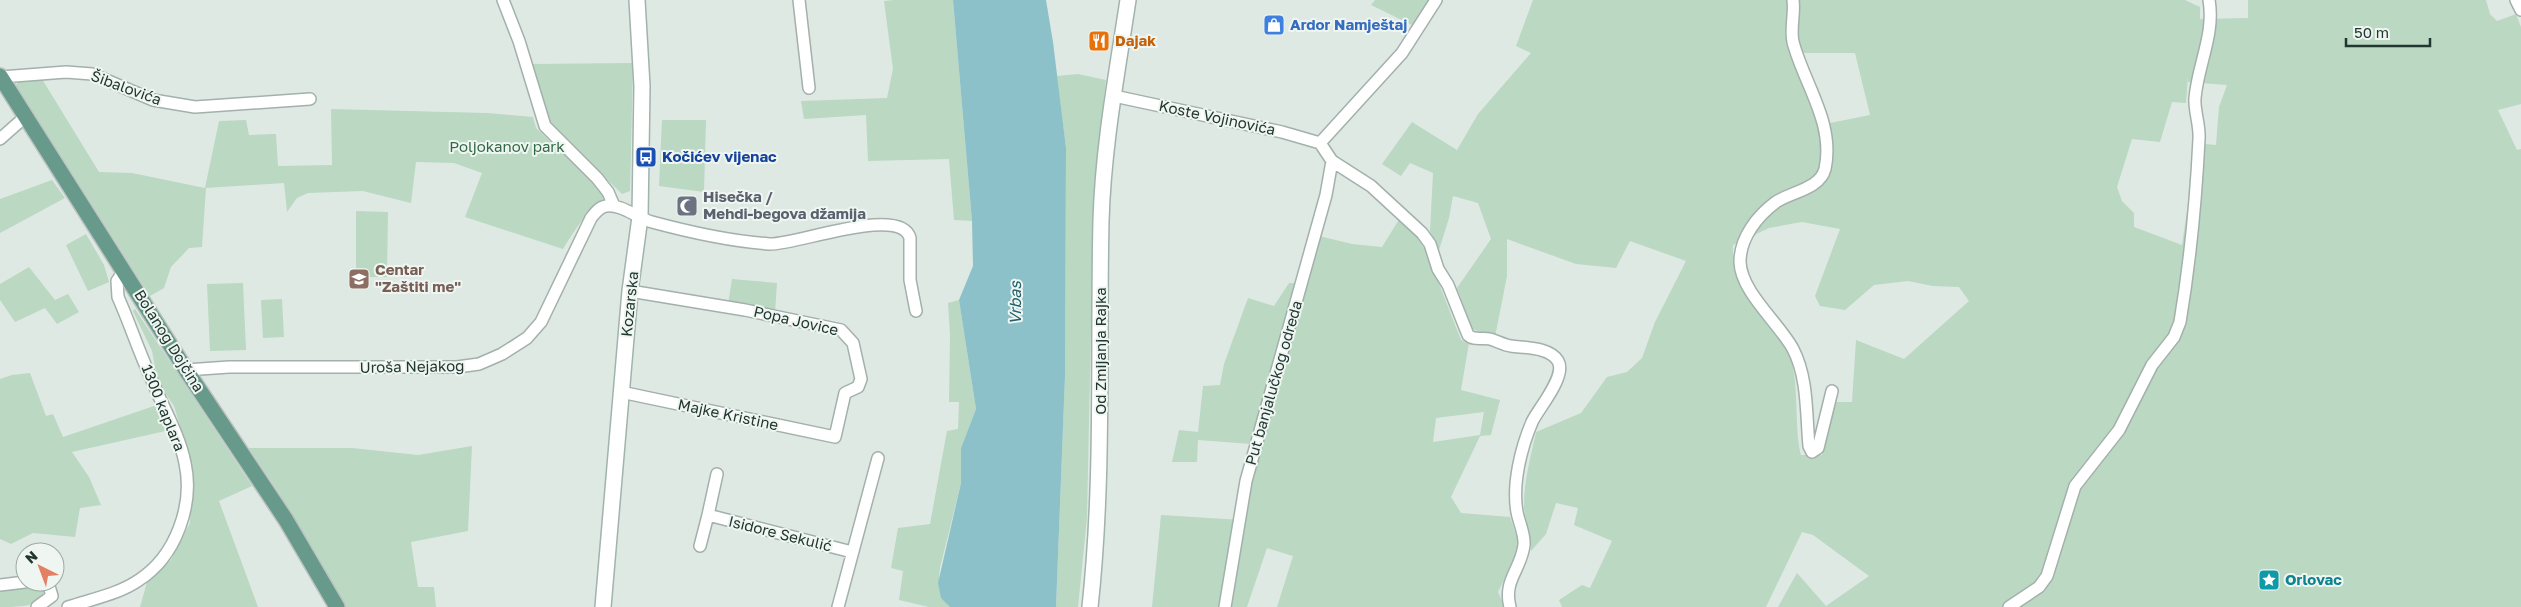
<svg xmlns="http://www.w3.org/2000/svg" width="2521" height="607" font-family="'Golos Text',sans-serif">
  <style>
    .green { fill: #bad8c2; fill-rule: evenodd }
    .water { fill: #8cc1c9 }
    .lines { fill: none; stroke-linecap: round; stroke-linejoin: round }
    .street-casing { stroke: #a3b0ab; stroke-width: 14 }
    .secondary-casing { stroke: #a0b3ac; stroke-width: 18 }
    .primary-casing { stroke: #bdc3c1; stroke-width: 18 }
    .street { stroke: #fff; stroke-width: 11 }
    .secondary { stroke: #fff; stroke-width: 15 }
    .primary { stroke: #689a8c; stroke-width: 15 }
    .labels { text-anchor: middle; stroke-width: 4; stroke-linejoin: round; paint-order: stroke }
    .shop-label { font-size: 15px; font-weight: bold; fill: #366cbe; stroke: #eff6f2; text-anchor: start }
    .food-label { font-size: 15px; font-weight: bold; fill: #c56008; stroke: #eff6f2; text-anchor: start }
    .street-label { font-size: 15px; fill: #223731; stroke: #eff6f2 }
    .park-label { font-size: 15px; fill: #316945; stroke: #eff6f2 }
    .transit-label { font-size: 15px; font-weight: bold; fill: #164399; stroke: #eff6f2; text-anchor: start }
    .worship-label { font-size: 15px; font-weight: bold; fill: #5b616d; stroke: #eff6f2; text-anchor: start }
    .education-label { font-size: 15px; font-weight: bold; fill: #785e54; stroke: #eff6f2; text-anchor: start }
    .culture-label { font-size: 15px; font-weight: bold; fill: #0d838f; stroke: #eff6f2; text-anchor: start }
    .water-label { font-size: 16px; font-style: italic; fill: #23616c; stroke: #eff6f2 }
  </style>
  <rect width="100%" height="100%" fill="#dfe9e4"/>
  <path class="green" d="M894,0h59l19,221 -18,-1 -5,-61 -81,2 -2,-46 -62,4 -3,-18 86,-3 6,-29 -9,-68z
    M1375,0h54l-15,26 -43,-21z
    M1533,0h652l15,7v12l48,-1v-18h238l4,14 7,7 19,-7 5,13v77l-23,6 19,40 4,-1v458h-743l19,-34 29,33 43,-30 -56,-41 -11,-3 -36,75h-204l-3,-7 23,-15 8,3 22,-47 -38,-16 4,-17 -22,-5 -10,31 -15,17c0,-16 -7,-32 -7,-46 0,-25 7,-49 12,-73l45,-19 26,-36 20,-5 15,-14 13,-36 31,-61 -56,-20 -14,27 -40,-4 -69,-25v37l-12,61 -23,-8 -15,-41 34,-49 -13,-36 -25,-7 -4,22 -10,32 -9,-19 3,-58 -23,-10 -9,13 -19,-12 30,-42 45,28 21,-36 53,-61 -15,-7zM1798,32v7l5,14h52l15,62 -40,8 -13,-6 -28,-79zM2188,76v6l39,3 -8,22 -3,38 -11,-1 -7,67h-11l-5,34 -48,-18v-14l-12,-12 -5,-14 15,-48 28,3 12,-40 14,1zM1802,222l38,7 -25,67 5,10 25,4 29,-25 34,-4 25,5 26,1 10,14 -65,58 -48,-19 -4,62h-19l-11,53h-21c-8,-30 0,-79 -14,-105 -21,-38 -56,-57 -54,-105l36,-17z
    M633,63l-3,128 -8,3 -74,-72 -18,-58z
    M1078,74l28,6 -12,105 -7,332 -9,90h-22l9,-231 1,-228 -9,-72z
    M42,79l57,93 33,1 73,15 14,-67 27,-1 3,15 27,-1 2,32 54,-1 -1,-56 156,4 46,4 3,11 67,63 2,6c-19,15 -29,31 -42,52l-98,-32 17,-44 -28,-10 -38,-1 -5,41 -48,-12 -55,2 -11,5 -10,14 -3,-29 -78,5 -4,59 -13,1 -18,19 -7,21 -14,8 -134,-211 3,-4z
    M662,120h44l-2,72 -45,-6z
    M52,180l13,18 -65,35v-34z
    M356,211l32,1 -1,65h-31z
    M1400,218l17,19 10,16 34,87 8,3 -8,47 39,10 -9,35 -11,1 -29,61 10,16 49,4 8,23v12l-20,40 7,15h-228l16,-51 -26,-8 -20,59h-95l9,-92 81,5 77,-284 33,8 30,3zM1484,412l-4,23 -47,7 3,-24z
    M86,234l18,31 5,17 -21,9 -22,-46z
    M29,267l26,33 13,-6 11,18 -22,12 -12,-16 -30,14 -15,-22v-16z
    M732,279l45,4 -2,30 -47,-9z
    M243,283l3,67 -36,1 -3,-67z
    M1289,283h7l-45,161 -53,-4 -1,22h-25l7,-32 19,2 5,-46 17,-1 4,-21 24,-66 26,8z
    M282,299l2,38 -21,1 -2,-38z
    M959,300l17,109 -15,39v35l-21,85c-2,16 -2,27 10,39h-21l-30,-7 4,-29 -12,-3 7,-40 32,-4 17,-93 11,-2 1,-27h-10l1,-67 -2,-32z
    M135,309l117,177 -33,15 39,106h-118l7,-25 24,-22 19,-37 1,-61 -17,-56 -16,-23 -6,-32 -19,-40z
    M30,373l16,43 7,-2 10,23 94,-32 13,25 -98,22 17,25 12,28 -21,3 -5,29 -42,-4 -22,11 -11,-5v-160l12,-4z
    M472,446l-4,85 -57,11 7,45h16l2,20h-93l-64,-114 -30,-45h103l66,7z
    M36,586l6,1 7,7c-13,13 -31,13 -49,13v-18z"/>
  <path class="water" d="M953,0h93l7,42 13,106 -1,228 -9,231h-106l-9,-9 -3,-15 23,-100v-35l15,-39 -17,-109 14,-34 -1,-45z"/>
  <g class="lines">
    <g class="street-casing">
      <path id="street" d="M503,0l16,41 26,85 52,52 11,14 6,14
        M799,0l10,88
        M1793,0c2,13 -3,29 0,42 11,42 42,81 32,127 -5,20 -34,23 -49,33 -19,14 -36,36 -36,60 1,30 39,61 53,87 15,29 13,64 16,97l3,6 6,-4 14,-57
        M2516,0l5,10
        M1,77l65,-5 26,2 61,26 42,7 115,-8
        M1114,96l168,36 38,11 12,18 39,25 51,47 8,11 8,25 10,16 20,50c6,6 14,2 22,4 7,2 14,6 21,7 14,2 39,1 47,15 9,15 -20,48 -26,61 -11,26 -20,62 -15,90 2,11 8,22 7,33 -3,25 -21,35 -14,62
        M0,139l26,-23
        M1320,143l82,-90 34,-53
        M186,370l43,-3h228l22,-3 23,-10 25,-16 14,-16 50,-104c4,-5 8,-11 15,-12 16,-2 31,12 46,16 37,10 78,19 117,22 24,2 132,-40 141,-6v42l6,31
        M621,392l214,45 10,-44 13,-6 3,-8 -8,-36 -12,-13 -96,-20 -115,-19
        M717,474l-9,41 144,37
        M700,546l8,-31
        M0,585l25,-3
        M37,607l15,-11 -3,-10 -7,-4
        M68,607c24,-8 51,-13 71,-27 37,-24 55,-75 46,-117 -6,-30 -23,-57 -34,-85 -12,-26 -21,-54 -33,-81l-1,-16 7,-10
        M838,607l40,-149
        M1225,607l21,-126 80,-286 6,-34
        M2009,607l30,-20 8,-11 28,-90 44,-56 33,-65 22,-28 6,-15c10,-60 16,-122 19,-183 1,-14 -5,-28 -4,-41 3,-34 20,-64 14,-98"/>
    </g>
    <g class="secondary-casing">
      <path id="secondary" d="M603,607l27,-316 10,-74 2,-131 -5,-86
        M1090,607c14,-129 8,-256 11,-386 2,-74 16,-148 27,-221"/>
    </g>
    <g class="primary-casing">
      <path id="primary" d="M0,76l186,294 100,150 51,87"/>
    </g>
    <use href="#street" class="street"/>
    <use href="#secondary" class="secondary"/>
    <use href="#primary" class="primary"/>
  </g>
  <defs>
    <g id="shop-square" transform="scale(1.125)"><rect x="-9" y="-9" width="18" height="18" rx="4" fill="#3f7fe0" stroke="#eff6f2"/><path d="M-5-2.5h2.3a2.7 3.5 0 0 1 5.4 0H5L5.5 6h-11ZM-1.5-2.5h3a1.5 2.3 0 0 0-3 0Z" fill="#fff"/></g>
    <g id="restaurant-square" transform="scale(1.125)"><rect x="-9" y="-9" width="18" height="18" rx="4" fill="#e8710a" stroke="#eff6f2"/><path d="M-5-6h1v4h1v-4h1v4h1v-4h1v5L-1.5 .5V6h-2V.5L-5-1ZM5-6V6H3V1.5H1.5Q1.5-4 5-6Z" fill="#fff"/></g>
    <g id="bus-square" transform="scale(1.125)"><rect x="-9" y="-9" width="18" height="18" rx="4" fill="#1a4fb4" stroke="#eff6f2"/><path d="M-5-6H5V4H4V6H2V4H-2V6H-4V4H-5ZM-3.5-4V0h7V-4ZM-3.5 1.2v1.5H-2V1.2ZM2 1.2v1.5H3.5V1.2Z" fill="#fff"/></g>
    <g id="mosque-square" transform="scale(1.125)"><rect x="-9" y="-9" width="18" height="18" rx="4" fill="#6b7280" stroke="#eff6f2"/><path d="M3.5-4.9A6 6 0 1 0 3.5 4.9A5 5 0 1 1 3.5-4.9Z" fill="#fff"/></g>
    <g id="school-square" transform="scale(1.125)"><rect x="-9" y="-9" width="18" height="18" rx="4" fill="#8d6e63" stroke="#eff6f2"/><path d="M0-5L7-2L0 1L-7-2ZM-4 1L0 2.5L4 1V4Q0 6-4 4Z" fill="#fff"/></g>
    <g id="sight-square" transform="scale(1.125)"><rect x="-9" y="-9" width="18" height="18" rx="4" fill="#0f9aa8" stroke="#eff6f2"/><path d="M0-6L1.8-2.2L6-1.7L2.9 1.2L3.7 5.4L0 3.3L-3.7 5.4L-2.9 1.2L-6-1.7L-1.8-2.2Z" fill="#fff"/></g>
  </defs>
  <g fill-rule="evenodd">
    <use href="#shop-square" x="1274" y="25"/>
    <use href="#restaurant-square" x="1099" y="41"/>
    <use href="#bus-square" x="646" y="157"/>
    <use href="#mosque-square" x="687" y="206"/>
    <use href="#school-square" x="359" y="279"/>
    <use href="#sight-square" x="2269" y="580"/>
  </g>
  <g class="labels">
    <g class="shop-label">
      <text x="1290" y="30">Ardor Namještaj</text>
    </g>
    <g class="food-label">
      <text x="1115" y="46">Dajak</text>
    </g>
    <g class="street-label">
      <text transform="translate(126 88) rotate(20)" y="5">Šibalovića</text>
      <text transform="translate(1217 118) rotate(12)" y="5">Koste Vojinovića</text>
      <text transform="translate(630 304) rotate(-84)" y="5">Kozarska</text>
      <text transform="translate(796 321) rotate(13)" y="5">Popa Jovice</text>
      <text transform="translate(169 341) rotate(58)" y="5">Bolanog Dojčina</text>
      <text transform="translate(1101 351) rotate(-90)" y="5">Od Zmijanja Rajka</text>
      <text transform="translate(412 367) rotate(-1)" y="5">Uroša Nejakog</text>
      <text transform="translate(1274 383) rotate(-74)" y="5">Put banjalučkog odreda</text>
      <text transform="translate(163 408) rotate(68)" y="5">1300 kaplara</text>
      <text transform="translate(728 415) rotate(12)" y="5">Majke Kristine</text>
      <text transform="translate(780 534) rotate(14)" y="5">Isidore Sekulić</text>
    </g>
    <g class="park-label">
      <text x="507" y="152">Poljokanov park</text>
    </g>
    <g class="transit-label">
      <text x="662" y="162">Kočićev vijenac</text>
    </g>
    <g class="worship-label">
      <text x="703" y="202">Hisečka /<tspan x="703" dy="17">Mehdi-begova džamija</tspan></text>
    </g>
    <g class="education-label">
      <text x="375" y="275">Centar<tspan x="375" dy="17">"Zaštiti me"</tspan></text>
    </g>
    <g class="culture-label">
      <text x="2285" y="585">Orlovac</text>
    </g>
    <g class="water-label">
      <text transform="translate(1015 303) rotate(-90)" y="6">Vrbas</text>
    </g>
  </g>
  <g transform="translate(40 567) rotate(318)"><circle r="24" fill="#eff6f2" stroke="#9daaa5"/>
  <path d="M0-4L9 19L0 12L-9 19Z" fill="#e38063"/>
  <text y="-8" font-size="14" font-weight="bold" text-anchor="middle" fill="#223731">N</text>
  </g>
  <path d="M2346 38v8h84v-8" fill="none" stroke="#223731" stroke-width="2.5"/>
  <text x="2354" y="38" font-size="15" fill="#223731" stroke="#eff6f2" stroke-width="4" paint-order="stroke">50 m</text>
</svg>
